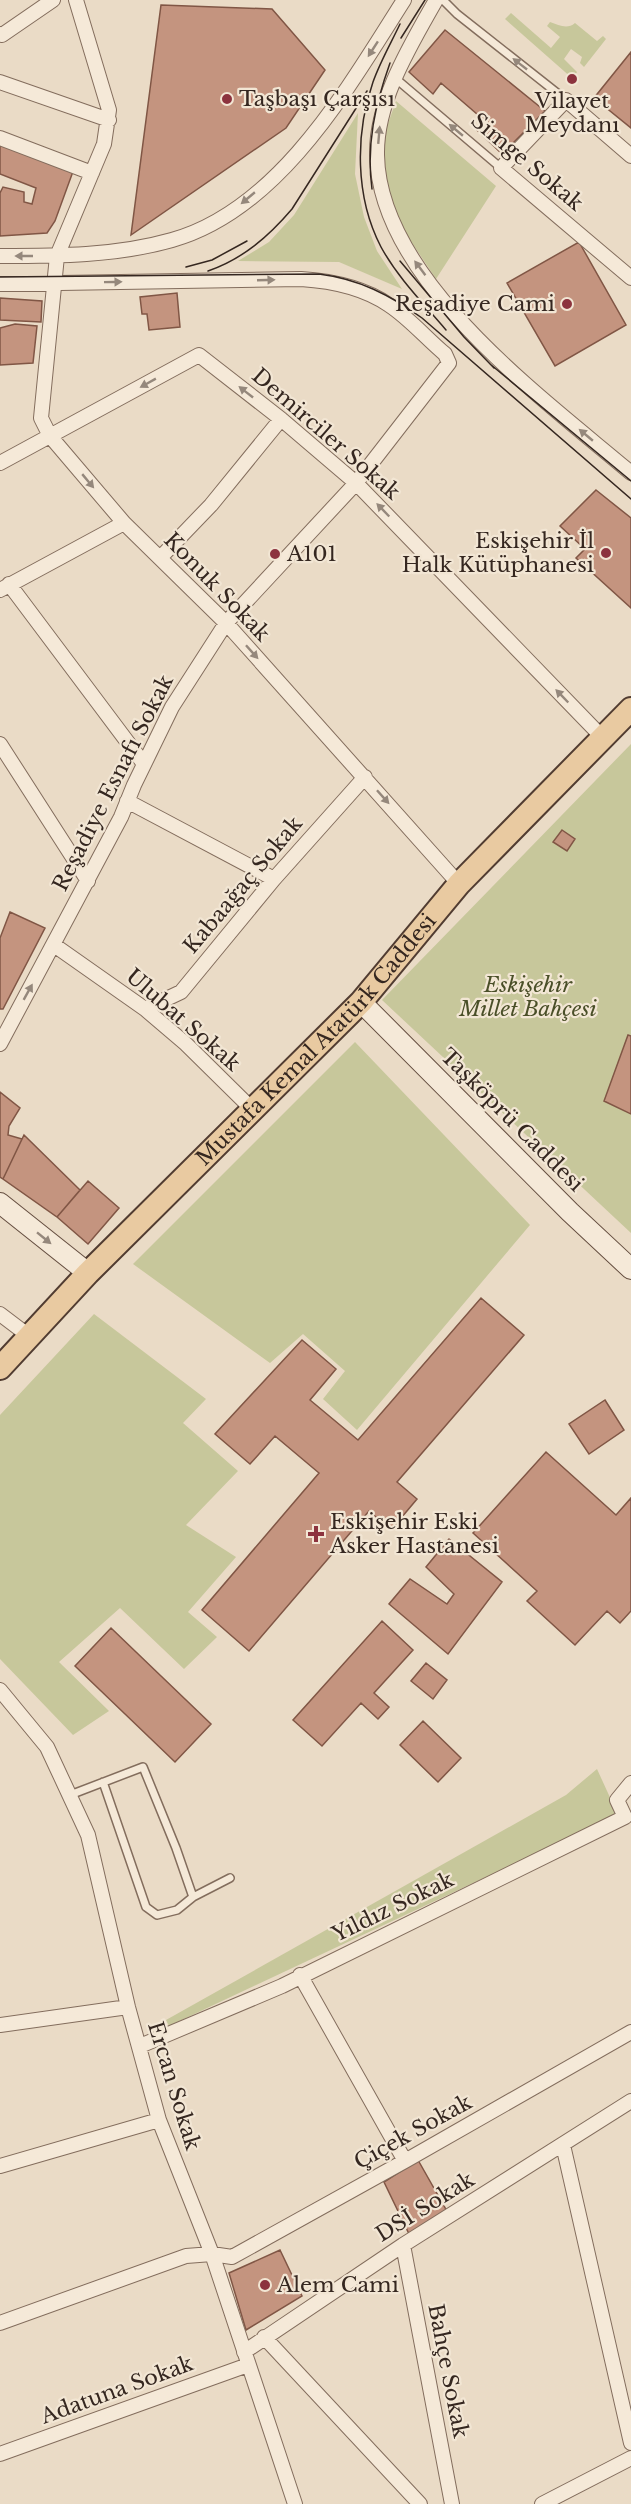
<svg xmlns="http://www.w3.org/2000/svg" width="631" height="2504" font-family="'Libre Baskerville',serif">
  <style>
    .green { fill: #c7c79b }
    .building { fill: #c4947f; stroke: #805645; stroke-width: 1.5 }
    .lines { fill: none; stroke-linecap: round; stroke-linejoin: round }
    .service-casing { stroke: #836d5d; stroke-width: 10 }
    .minor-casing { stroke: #836d5d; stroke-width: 16 }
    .secondary-casing { stroke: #654e40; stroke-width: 22 }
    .primary-casing { stroke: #513c31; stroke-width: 26 }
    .service { stroke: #f5e9d8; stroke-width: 7 }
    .minor { stroke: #f5e9d8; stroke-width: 14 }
    .secondary { stroke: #f5e9d8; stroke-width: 20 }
    .primary { stroke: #e9caa1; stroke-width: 22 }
    .tram { stroke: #352720; stroke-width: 1.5 }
    .oneway { fill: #95887c }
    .poi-dot { fill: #8c333e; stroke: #f2e6d4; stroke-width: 2 }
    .labels { text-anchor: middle; stroke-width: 4.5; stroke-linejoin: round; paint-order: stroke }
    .poi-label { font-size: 21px; fill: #352720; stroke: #f2e6d4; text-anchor: start }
    .street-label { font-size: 21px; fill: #352720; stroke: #f2e6d4 }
    .park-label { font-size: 21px; font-style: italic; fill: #4a4f28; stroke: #f2e6d4 }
  </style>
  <rect width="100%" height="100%" fill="#eadbc6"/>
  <path class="green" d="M511,13l40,35 9,-11 -13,-11 3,-4c9,3 17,8 25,1l22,18 6,-5 3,3 -22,28 -4,-4 2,-6 -11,-8 -7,10 13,13 -4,7 -68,-60z
    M396,101l100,85 -60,93 -38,-57 -13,-48v-42z
    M358,113l-3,61 9,43 13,34 25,38 -63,-27 -101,-1 31,-19 25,-27z
    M631,744v489l-249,-233z
    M355,1042l175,183 -173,205 -34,-31 22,-28 -42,-37 -33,29 -137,-99z
    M94,1314l112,85 -23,24 55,48 -52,54 50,32 -48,55 29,25 -33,32 -64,-61 -61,54 50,49 -36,24 -73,-76v-244z
    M597,1769l21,46 -449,211 -3,-6 400,-225z"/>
  <path class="building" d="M161,5l111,4 53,61 -39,58 -155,107z
    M445,30l100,81 -43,43 -26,-25 9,-8 -44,-38 -8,11 -24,-22z
    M631,52v76l-37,-30z
    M0,138l75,28 -20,55 -8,12 -47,3v-43l3,-6 21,5v10l8,2 4,-16 -36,-14z
    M579,242l47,83 -71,41 -48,-83z
    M177,293l3,34 -31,3 -2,-16h-5l-2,-17z
    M0,298l42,3 -1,21 -41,-2z
    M15,324l22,2 -4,37 -33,2v-37z
    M596,490l35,28v90l-55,-50 9,-9 -25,-23z
    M562,830l13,9 -8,12 -14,-9z
    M10,912l35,16 -42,81h-3v-71z
    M628,1035l3,1v78l-27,-13z
    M0,1092l20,16 -11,18 -1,9 14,4 -19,40 -3,-2z
    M24,1135l56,55 -23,27 -54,-38z
    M88,1181l31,27 -31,36 -31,-27z
    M481,1298l43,37 -127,147 20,17 -26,31 -22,-19 -120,140 -47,-41 117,-137 -44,-37 -25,28 -35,-30 87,-94 34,29 -26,31 48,40z
    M605,1400l19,30 -35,24 -20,-30z
    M546,1452l70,63 15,-17v113l-11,12 -13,-12 -32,34 -48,-44 10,-10 -64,-58z
    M449,1539l53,43 -54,72 -59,-50 21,-25 37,25 7,-10 -28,-27z
    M382,1621l31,29 -39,43 15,14 -11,12 -17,-16 -39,43 -29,-26z
    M111,1628l100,96 -36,38 -100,-96z
    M426,1663l21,17 -14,19 -22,-18z
    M423,1721l38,37 -23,24 -38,-37z
    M418,2160l30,53 -38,23 -26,-54z
    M280,2250l22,46 -56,34 -17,-57z"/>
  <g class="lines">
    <g class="service-casing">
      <path id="service" d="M443,0l14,14 109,86
        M395,78l106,90
        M103,1782l43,125 11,8 20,-5 16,-13 37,-19
        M70,1795l73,-28 33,81 17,49"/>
    </g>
    <g class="minor-casing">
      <path id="minor" d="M76,0l33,110 -5,34 -47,112 -16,162 9,18 74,87 102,100 233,261
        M436,0c-26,46 -60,101 -59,155 2,125 167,244 254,318
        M0,34l2,1 51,-35
        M0,82l109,38
        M0,138l92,35
        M631,156l-65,-56 -65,68 130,110
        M0,256c57,0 116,0 172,-16 107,-30 176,-152 232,-240
        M0,284l301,-5c31,2 62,8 88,26 19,12 38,34 56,49l4,9 -93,120 -130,140 -54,84 -38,78 -13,32 -121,227
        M0,463l199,-108 82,64 75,64 247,255
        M160,558l51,-53 70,-86
        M9,584l135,180
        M0,590l124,-67
        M0,744l88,137
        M127,801l147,78
        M54,945l91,64 41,35 67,66
        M145,1009l36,-17 93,-113 91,-102
        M0,1314l29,22
        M0,1690l47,57 41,88 40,172 31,113 53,134 83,250
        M300,1975l105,186
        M0,2025l128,-18
        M140,2046l142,-60 343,-169 -8,-17 14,-17
        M563,2145l68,298
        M0,2166l159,-46
        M403,2245l49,259
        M0,2323l186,-67 26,-2 20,3 173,-96 226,-129
        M264,2337l156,167
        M244,2352l159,-107 228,-144
        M0,2454l248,-89
        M542,2504l89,-46"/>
    </g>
    <g class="secondary-casing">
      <path id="secondary" d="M361,1002l209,210 61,57
        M0,1203l88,70"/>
    </g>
    <g class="primary-casing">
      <g id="primary">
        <path id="s1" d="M0,1368l88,-95 273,-271 98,-118 172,-175"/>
      </g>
    </g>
    <use href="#service" class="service"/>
    <use href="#minor" class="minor"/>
    <use href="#secondary" class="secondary"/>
    <use href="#primary" class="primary"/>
    <path class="tram" d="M400,24c-9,19 -20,38 -27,58 -18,52 -18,115 8,165 17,31 42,56 65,83
      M401,38l24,-38
      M372,189c-6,-44 3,-84 18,-126
      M400,261l64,76 30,31
      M186,267l26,-7 35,-19
      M208,271c35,-12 61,-35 84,-62l75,-118
      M0,277l319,-3c40,5 71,21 103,44l209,181
      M490,364l141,117"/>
  </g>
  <defs><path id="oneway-solid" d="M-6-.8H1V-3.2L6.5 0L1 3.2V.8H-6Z" transform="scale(1.5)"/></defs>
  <g class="oneway">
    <use href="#oneway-solid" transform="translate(373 49) rotate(123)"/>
    <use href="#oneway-solid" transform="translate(520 64) rotate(-142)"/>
    <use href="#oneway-solid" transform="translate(456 130) rotate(-140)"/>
    <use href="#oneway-solid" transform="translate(379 135) rotate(-85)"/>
    <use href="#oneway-solid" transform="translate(248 198) rotate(140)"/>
    <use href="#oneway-solid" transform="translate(24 256) rotate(180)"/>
    <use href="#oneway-solid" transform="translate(420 268) rotate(-127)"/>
    <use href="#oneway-solid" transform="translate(266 280) rotate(-2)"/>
    <use href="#oneway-solid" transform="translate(113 282) rotate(-1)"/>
    <use href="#oneway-solid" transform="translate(148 383) rotate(151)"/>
    <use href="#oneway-solid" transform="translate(246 392) rotate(-142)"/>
    <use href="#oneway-solid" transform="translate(586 435) rotate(-140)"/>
    <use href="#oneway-solid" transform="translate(88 481) rotate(50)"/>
    <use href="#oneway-solid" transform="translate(383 510) rotate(-134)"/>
    <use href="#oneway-solid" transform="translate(252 652) rotate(48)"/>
    <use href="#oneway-solid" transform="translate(562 696) rotate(-134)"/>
    <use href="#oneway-solid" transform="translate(383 797) rotate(48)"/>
    <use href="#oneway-solid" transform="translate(28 992) rotate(-61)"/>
    <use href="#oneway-solid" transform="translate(44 1238) rotate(39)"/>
  </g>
  <g class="poi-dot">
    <circle cx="572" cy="79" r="6"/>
    <circle cx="227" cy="99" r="6"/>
    <circle cx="567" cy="304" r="6"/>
    <circle cx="606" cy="553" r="6"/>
    <circle cx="275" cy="554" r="6"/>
    <path d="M313 1525h6v6h6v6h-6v6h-6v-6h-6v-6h6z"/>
    <circle cx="265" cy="2285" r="6"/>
  </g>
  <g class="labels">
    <g class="poi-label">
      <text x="239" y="106">Taşbaşı Çarşısı</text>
      <text x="572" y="108" text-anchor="middle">Vilayet<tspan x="572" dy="24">Meydanı</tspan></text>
      <text x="555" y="311" text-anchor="end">Reşadiye Cami</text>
      <text x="594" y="548" text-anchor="end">Eskişehir İl<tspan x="594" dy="24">Halk Kütüphanesi</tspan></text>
      <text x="287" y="561">A101</text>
      <text x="330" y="1529">Eskişehir Eski<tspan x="330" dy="24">Asker Hastanesi</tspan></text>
      <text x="277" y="2292">Alem Cami</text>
    </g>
    <g class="street-label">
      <text transform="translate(527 162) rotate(40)" y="7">Simge Sokak</text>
      <text transform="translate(326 434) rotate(41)" y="7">Demirciler Sokak</text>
      <text transform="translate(217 587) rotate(46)" y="7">Konuk Sokak</text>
      <text transform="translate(113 783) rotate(-63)" y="7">Reşadiye Esnafı Sokak</text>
      <text transform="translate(243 885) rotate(-50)" y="7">Kabaağaç Sokak</text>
      <text transform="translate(183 1020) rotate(41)" y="7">Ulubat Sokak</text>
      <text dy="7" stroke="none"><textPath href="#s1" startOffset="456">Mustafa Kemal Atatürk Caddesi</textPath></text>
      <text transform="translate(512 1120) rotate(45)" y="7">Taşköprü Caddesi</text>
      <text transform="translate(393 1907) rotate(-26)" y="7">Yıldız Sokak</text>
      <text transform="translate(174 2086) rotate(73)" y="7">Ercan Sokak</text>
      <text transform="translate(413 2132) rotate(-29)" y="7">Çiçek Sokak</text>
      <text transform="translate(425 2207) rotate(-32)" y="7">DSİ Sokak</text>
      <text transform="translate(448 2371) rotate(79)" y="7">Bahçe Sokak</text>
      <text transform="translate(117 2390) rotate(-20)" y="7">Adatuna Sokak</text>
    </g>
    <g class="park-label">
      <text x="528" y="992">Eskişehir<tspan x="528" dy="24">Millet Bahçesi</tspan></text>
    </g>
  </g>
</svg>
